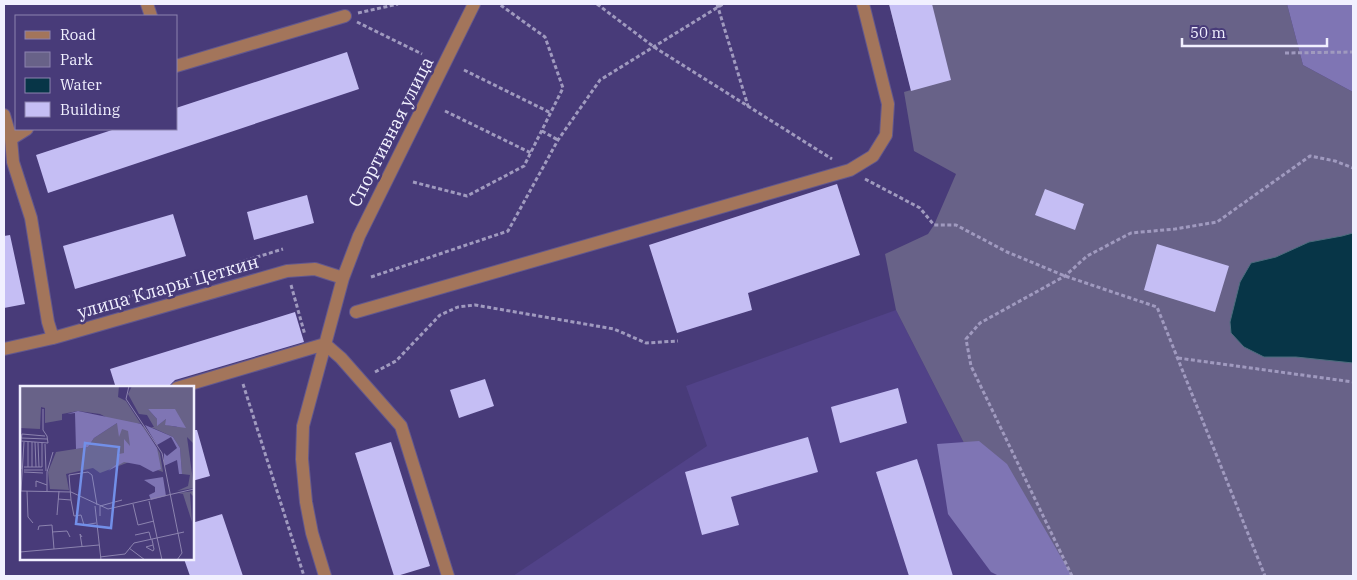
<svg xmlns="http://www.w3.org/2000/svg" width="1357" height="580" font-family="'IBM Plex Serif',serif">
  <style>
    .built { fill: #514288 }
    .green { fill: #686288 }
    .forest { fill: #7f75b4 }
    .water { fill: #073547; stroke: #4d6d7e }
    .building { fill: #c5bef4 }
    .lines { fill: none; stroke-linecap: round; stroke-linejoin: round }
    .minor-casing { stroke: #63588e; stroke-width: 14 }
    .path { stroke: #a09abf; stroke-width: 3; stroke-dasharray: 4 2.5; stroke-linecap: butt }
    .minor { stroke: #a3755b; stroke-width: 12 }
    .labels { text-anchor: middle; stroke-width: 5; stroke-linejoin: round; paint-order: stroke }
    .street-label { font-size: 18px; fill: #f1f0ff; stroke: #483b79 }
    .inset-road { fill: none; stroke: #8c83af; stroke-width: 1 }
    .view { fill: #728fe8; fill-opacity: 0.15; stroke: #728fe8; stroke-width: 2.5 }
    .inset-edge { fill: none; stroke: #f1f0ff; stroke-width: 2.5 }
  </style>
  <rect width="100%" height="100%" fill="#483b79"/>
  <path class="built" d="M896,310l136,266h-519l194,-130 -21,-60z"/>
  <path class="green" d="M889,4h398l16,61 50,27v484h-321l-136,-266 -11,-56 43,-20 6,-9 22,-51 -42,-23 -10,-59 7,-2z"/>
  <path class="forest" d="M1287,4h66v88l-50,-27z
    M979,441l28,23 65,112h-73l-8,-4 -43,-58 -11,-70z"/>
  <path class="water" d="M1353,233v130l-57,-6h-32l-20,-10 -13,-14 -1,-11 10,-40 11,-19 25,-6 33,-15 33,-6z"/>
  <path class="building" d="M889,4h43l19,76 -40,11z
    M347,52l12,37 -311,104 -12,-38 79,-26h61v-21z
    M837,184l23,71 -112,38 4,17 -75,23 -28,-88z
    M1045,189l39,15 -9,26 -40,-15z
    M307,195l7,28 -60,17 -7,-28z
    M173,214l13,42 -111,33 -12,-43z
    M10,235l15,69 -21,4v-72z
    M1157,244l72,22 -14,46 -71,-22z
    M295,312l9,30 -129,38 -8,8h-51l-6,-19z
    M485,379l9,27 -35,12 -9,-28z
    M898,388l9,35 -67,20 -9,-36z
    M192,430h5l13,46 -18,5z
    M808,437l10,35 -87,25 8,28 -37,10 -17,-63z
    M391,442l39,124 -33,10h-3l-39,-123z
    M917,459l7,22 29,95h-44l-33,-104z
    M222,514l21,62h-53l-6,-17h8v-36z"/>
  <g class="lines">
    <g class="minor-casing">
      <path id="minor" d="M147,4l4,12
        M176,66l169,-50
        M4,115l7,24
        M27,129l-16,10 2,23 18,56 17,104 5,16
        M356,312l494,-142 23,-14 13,-21 2,-31 -25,-100
        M4,349l49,-11 234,-67 28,-2 28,9
        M177,388l148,-44 16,14 60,68 47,150
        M325,576l-13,-43 -6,-31 -4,-43 1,-33 40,-148 16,-42 115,-232"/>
    </g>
    <path class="path" d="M597,4l57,43 178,112
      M717,4l31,102
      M358,13l40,-9
      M357,22l65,32
      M1285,53l68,-1
      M464,70l87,43
      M445,111l86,42
      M542,131l16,9
      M865,179l55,29 14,17h22l51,27 58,24 92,31 108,269
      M413,182l54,14 57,-30 39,-78 -18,-51 -46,-33
      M371,277l137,-46 50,-91 42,-60 123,-76
      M291,285l14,50
      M95,307l188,-58
      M1178,358l175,24
      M375,372l21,-11 44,-46 18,-8 17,-2 139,24 32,14 32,-2
      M243,384l61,192
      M1072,576l-101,-210 -5,-27 14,-16 85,-47 22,-20 44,-23 44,-4 42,-7 93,-66 25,5 18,7"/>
    <use href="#minor" class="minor"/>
  </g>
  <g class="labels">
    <g class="street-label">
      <text transform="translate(391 132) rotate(-63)" y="6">Спортивная улица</text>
      <text transform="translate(168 287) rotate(-16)" y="6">улица Клары Цеткин</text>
    </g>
  </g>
  <g transform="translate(20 386)">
    <rect width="174" height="174" fill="#483b79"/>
    <path d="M0,0h99l-1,11 8,4 15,23 -4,-1 7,4 16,26 3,19 -31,-11 -32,12 -7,-5 -27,6 3,16 -19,-1 -2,-17 8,-20 32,-5 6,-9 23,-15 -17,-9 -22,-3 -16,3v6l-17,3v-15l-4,-1 -1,22 -20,-1zM112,0h62v58l-7,-7 7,51 -17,3 11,-5 2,-11 -8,-1 -2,-26 -7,-11 -22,-10h3l-7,-12 -8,-1 -11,-20zM128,23h22l7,18 -10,-2 -1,-6 -8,6 -1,-6zM174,105v6l-4,-4 2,29 -9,-28 -5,-1z" fill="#686288" fill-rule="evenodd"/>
    <path d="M128,23h27l11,19 -21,-3 1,-6 -9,7v-7zM58,25l63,13 16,24 4,21 -8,3 -13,-7 -16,-3 -16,9 9,-7 2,-10 5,-1v-14l6,7 -2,-15 -6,-2 -3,8 -2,-14 -23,15 -6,9 -12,2 -1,-36 -8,1zM125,39l28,12 7,11 2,26h-3l-2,-14 -13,6v-13l3,3 10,-8 -6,-11 -14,8zM143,91l3,19 -15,4 -2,-5 6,-3v-5l-11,-7z" fill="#7f75b4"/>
    <path class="inset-road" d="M109,0l-3,13 36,54 20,100 -5,7M23,23v21l4,6 1,7 -27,-2 1,-7 23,2M1,52l26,1M1,55v28M8,56v25M12,56v25M15,56l1,25M18,57l1,24M25,58l1,27M4,81h18v-24M4,84h19M4,86l19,1M16,101v-6l11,4M0,105l51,1 37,17 86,-20M1,105l3,-49M7,105l1,26 5,6M27,105v-19l6,-20M38,113l13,1 -2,-25 19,-3 4,3 5,30M51,114l3,16 7,-1 3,10 12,-2M129,115l13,59M113,118l5,21 16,-4M75,120l6,54M37,129l2,-24M80,130v-10l22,-6M18,144l1,-4 13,-1 2,24M32,146l15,-1 3,6M115,149l14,-3 2,7M132,153v1l1,4v1l1,4 -1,2 -7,-4 7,-2M62,160l-2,-12 2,3M109,162l16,12M0,166l79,-7M80,171l25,-3 9,-11 50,-11"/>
    <path class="view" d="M65,57l34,4 -8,81 -35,-4z"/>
    <rect width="174" height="174" class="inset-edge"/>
  </g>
  <rect width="1357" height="580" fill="none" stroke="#f1f0ff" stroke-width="10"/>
  <rect x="15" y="15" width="162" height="115" fill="#483b79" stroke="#8c83af"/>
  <rect x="25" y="31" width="25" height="8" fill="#a3755b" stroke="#8c83af"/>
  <text x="60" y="40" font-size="15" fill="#f1f0ff">Road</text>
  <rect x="25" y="52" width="25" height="15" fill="#686288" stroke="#8c83af"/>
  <text x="60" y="65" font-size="15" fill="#f1f0ff">Park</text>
  <rect x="25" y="78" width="25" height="15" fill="#073547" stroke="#8c83af"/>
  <text x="60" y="90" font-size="15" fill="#f1f0ff">Water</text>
  <rect x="25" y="102" width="25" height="15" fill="#c5bef4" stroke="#8c83af"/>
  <text x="60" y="115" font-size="15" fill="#f1f0ff">Building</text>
  <path d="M1182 38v8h145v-8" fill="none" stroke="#f1f0ff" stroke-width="2.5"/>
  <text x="1190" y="38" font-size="15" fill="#f1f0ff" stroke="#483b79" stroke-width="4" paint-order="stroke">50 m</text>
</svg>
